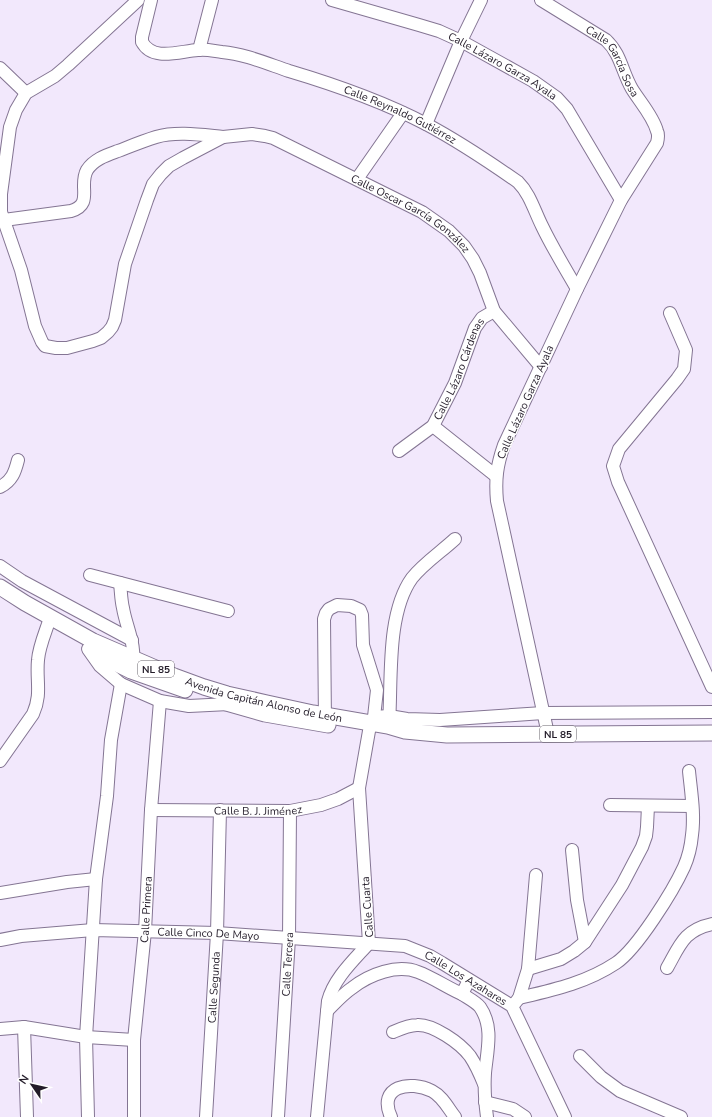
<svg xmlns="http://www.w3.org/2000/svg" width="712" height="1117" font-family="'Nunito Sans',sans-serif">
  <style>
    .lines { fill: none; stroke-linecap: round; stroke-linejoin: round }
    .minor-casing { stroke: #847593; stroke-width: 14 }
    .major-casing { stroke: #847593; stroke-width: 17 }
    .minor { stroke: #fff; stroke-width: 12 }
    .major { stroke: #fff; stroke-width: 15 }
    .labels { text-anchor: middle; stroke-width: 3; stroke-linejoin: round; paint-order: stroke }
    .shield { fill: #fff; stroke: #656069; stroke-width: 1 }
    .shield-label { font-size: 10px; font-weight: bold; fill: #231c29 }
    .street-label { font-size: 11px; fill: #231c29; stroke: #fff }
  </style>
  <rect width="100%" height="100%" fill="#f2e8fc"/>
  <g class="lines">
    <g class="minor-casing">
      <g id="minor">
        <path id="s1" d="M138,0l-70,65 -13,11 -29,17 -10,17 -6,17 -9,67v18l20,58 14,56 7,16 3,4 11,2h11l26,-7 8,-3 7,-6 4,-5 3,-7 10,-56 22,-64 6,-16 8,-10 8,-8 14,-8 40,-21 29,-3 13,2 8,2 149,74 27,19 15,15 9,13 7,14 14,38 47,56"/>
        <path id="s2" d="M151,0l-9,37v5c11,20 38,9 56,8 8,-1 16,1 24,2 23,2 46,12 67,19 47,14 93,30 137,53 32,17 62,37 92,58 12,12 16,28 24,44 10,21 23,42 35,63"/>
        <path id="s3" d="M332,0l87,25 20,6 22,10 72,40 24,17 10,11 54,91"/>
        <path id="s4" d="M541,0l65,40c15,14 16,32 26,49 8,13 21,27 25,42 2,4 1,8 0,12l-36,57 -44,89 -73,156c-7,20 -9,34 -7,56l51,233"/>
        <path d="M199,50l13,-50"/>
        <path d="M0,68l26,25"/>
        <path d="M426,124l35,-83 20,-41"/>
        <path d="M357,179l46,-66"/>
        <path d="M4,220l67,-9c23,-7 7,-25 16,-41 7,-11 20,-15 31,-19 13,-5 25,-10 38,-14 21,-6 46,-2 67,0"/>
        <path d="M670,313l16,37 -2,19 -7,10 -58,70 -6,17 5,16 94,205"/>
        <path d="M433,426l63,50"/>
        <path id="s5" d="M399,451l34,-25 22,-43 20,-55 7,-10 12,-7"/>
        <path d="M0,487c12,-6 15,-15 18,-27"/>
        <path d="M0,566l22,15 110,59"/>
        <path d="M90,575l138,36"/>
        <path d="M120,583c1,8 1,17 3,25 3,19 14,38 9,58"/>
        <path d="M88,649l12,17 21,18 39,17 29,5 40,-2"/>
        <path d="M325,723l-1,-104 2,-6 3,-4 8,-4 14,1 9,4 2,5 1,30 14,45 -3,27"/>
        <path d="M389,724c3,-43 -3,-110 23,-146 12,-15 29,-26 43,-39"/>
        <path d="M0,761l33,-47c9,-20 3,-33 5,-54 1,-14 8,-29 12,-42"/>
        <path d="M610,805l82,1"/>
        <path id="s6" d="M151,810l139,1 31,-6 17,-6 21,-11"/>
        <path d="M572,850l5,50 8,42"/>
        <path d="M0,893l67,-11 29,-3"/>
        <path id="s7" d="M0,940l21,-4 72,-6 124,3 188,13 25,10 12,7 70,43 53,111"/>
        <path d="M667,968c13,-23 17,-38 45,-44"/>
        <path d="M528,969l33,-10 13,-8 11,-9 37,-57 20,-38 4,-11 1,-9 1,-21"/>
        <path d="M462,994c6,4 14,8 18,13 14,20 7,44 5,66 -1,15 0,29 2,44"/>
        <path d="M519,998c34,-8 67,-15 97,-35 21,-14 57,-72 68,-96 4,-9 7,-21 8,-32 3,-21 -1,-43 -3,-64"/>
        <path d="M515,1003l4,-5 9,-29 8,-94"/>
        <path d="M327,1011c8,-8 16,-17 25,-23 18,-14 45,-24 66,-16 14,5 30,16 44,22l7,-14"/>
        <path d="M24,1027l3,90"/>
        <path d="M0,1029l24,-2 62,10 48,3"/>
        <path d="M393,1032c7,-3 16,-7 24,-7 16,-1 43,18 53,31 6,9 10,18 14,28"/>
        <path d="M580,1056l21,21 19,14 61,26"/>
        <path d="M485,1102l28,7 12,8"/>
        <path d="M88,1117l-2,-80 10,-158 11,-83 4,-56 10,-56"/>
        <path id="s8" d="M134,1117v-77l11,-109 6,-121 9,-109"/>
        <path id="s9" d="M206,1117l11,-184 3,-123"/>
        <path id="s10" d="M278,1117l11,-179 1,-127"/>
        <path d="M317,1117l11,-116c6,-23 26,-41 41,-58l-10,-155 10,-57 5,-14 15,-1 18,3 33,1 103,-7 169,-1"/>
        <path d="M391,1117c-14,-31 19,-37 41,-26 10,5 16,17 23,26"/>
      </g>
    </g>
    <g class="major-casing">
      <g id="major">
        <path id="s11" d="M0,587l25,16 68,38 81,35 30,11 23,7 40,9 46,10 75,13 17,5 42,4 265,-2"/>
        <path d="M93,652l38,19 54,19"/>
        <path d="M223,702l42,12 63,11"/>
      </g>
    </g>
    <use href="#minor" class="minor"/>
    <use href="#major" class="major"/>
  </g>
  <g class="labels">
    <g class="shield">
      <rect x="138" y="661" width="36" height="16" rx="3"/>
      <rect x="540" y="726" width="36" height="16" rx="3"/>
    </g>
    <g class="shield-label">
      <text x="156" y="673">NL 85</text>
      <text x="558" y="738">NL 85</text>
    </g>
    <g class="street-label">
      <text dy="4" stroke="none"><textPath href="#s4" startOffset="97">Calle García Sosa</textPath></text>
      <text dy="4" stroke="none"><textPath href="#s3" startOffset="184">Calle Lázaro Garza Ayala</textPath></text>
      <text dy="4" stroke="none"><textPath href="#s2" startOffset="317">Calle Reynaldo Gutiérrez</textPath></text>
      <text dy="4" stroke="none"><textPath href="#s1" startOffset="927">Calle Oscar García González</textPath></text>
      <text dy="4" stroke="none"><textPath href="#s5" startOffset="105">Calle Lázaro Cárdenas</textPath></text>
      <text transform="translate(525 402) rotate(-66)" y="4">Calle Lázaro Garza Ayala</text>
      <text dy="4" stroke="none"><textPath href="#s11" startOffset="289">Avenida Capitán Alonso de León</textPath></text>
      <text dy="4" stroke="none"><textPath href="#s6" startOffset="107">Calle B. J. Jiménez</textPath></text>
      <text transform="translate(367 907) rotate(-94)" y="4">Calle Cuarta</text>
      <text dy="4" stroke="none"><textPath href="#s8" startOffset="208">Calle Primera</textPath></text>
      <text dy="4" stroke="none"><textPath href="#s7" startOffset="209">Calle Cinco De Mayo</textPath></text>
      <text dy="4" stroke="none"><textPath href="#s10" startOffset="153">Calle Tercera</textPath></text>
      <text dy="4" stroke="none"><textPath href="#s7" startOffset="475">Calle Los Azahares</textPath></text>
      <text dy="4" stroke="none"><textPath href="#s9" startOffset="130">Calle Segunda</textPath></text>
    </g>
  </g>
  <g transform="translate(32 1085) rotate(304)" stroke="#ffffff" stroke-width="3" paint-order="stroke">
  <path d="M0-3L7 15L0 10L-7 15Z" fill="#231c29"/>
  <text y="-6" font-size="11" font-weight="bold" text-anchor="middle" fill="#231c29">N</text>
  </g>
</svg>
